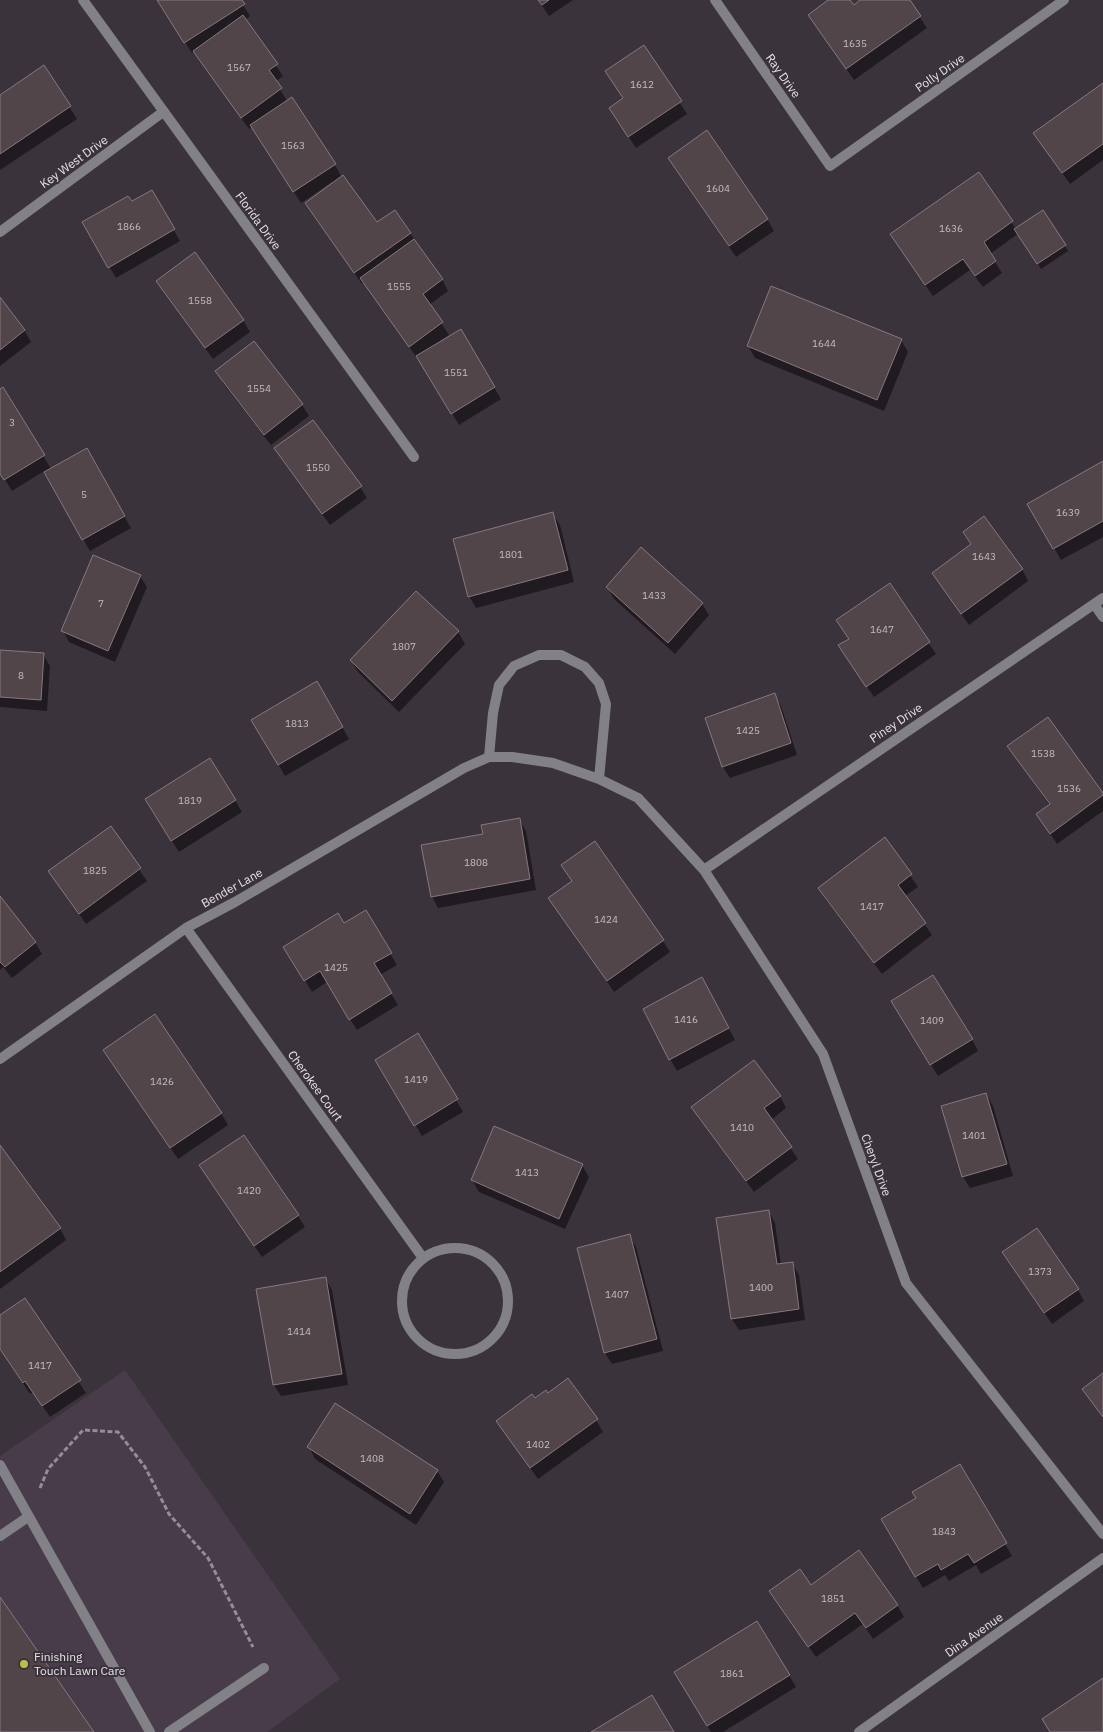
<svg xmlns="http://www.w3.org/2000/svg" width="1103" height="1732" font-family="'IBM Plex Sans',sans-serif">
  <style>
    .built { fill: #483b4a }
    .shadow { fill: #0007 }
    .building { fill: #52454a; stroke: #87787e }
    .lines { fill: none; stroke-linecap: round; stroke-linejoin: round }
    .path { stroke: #948d95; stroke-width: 3; stroke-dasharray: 5 2.5; stroke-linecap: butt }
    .lane { stroke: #828187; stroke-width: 10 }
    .street { stroke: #828187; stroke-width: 10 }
    .poi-dot { fill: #bac045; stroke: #3b333c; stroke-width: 2 }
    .labels { text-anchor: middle; stroke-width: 4; stroke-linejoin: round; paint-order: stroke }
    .number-label { font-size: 10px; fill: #c2bcc1 }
    .street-label { font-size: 12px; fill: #e8e3e9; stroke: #3b333c }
    .poi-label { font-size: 12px; fill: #e8e3e9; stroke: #3b333c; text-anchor: start }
  </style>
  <rect width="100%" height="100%" fill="#3b333c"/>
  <path class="built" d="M125,1370l215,309 -73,53h-267v-276z"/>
  <path class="shadow" d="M158,0h82l10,16 -5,4 38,56 -8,6 13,20 47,63 7,13 35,46 33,9 32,46 6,12 -19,14 20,30 -9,6 1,2 19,-12 41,68 -42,26 -41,-68 -1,1 -53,-76 -2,2 -56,-80 28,-20 -2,-2 -31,21 -49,-76 -3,2 -54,-77 -3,1z
    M538,0h35l-24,16z
    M830,0h19l4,7 10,-7h45l19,28 -73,52 -45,-65z
    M643,47l44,67 -51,34 -19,-28z
    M44,67l33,52 -77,51v-74z
    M1103,85v75l-33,24 -35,-50z
    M669,158l98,61 7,12 -38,26z
    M978,174l38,55 49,17 3,5 -27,18 -22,-36 -29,21 12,19 -19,14 -13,-17 -37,26 -42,-61z
    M151,192l29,49 -64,37 -32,-55 47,-20z
    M165,293l78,27 7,12 -37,27z
    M0,299l24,31 7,12 -31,24z
    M901,340l7,12 -24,59 -129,-53 -7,-12z
    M217,371l85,34 7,11 -38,29 -48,-62z
    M3,389l48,80 35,-19 45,78 -41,23 -46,-80 -32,20 -12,-19v-82z
    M283,460l77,27 7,11 -37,27z
    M1103,463v74l-42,23 -32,-56z
    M553,514l7,11 14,57 -98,26 -7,-12z
    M964,533l58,36 6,12 -59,44 -36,-52 38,-28z
    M140,576l7,11 -32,75 -46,-20 -6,-11z
    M890,585l46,69 -62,43 -27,-40 3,-17z
    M607,587l95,17 7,11 -34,39 -61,-55z
    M458,632l7,12 -66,68 -41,-40 -7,-12z
    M0,651l43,3 7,12 -3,45 -47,-4z
    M317,683l32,56 -64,37 -32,-56z
    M774,695l7,11 16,49 -67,23 -7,-11z
    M1009,746l94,49v16l-46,33 -19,-29 12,-9z
    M235,800l7,12 -63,40 -26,-41z
    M519,819l7,12 10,59 -98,18 -6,-12 52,-61z
    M110,828l37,53 -61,43 -36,-52z
    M885,839l33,48 -13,9 27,39 -50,39 -56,-74 -7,-11z
    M562,866l101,75 7,11 -56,40 -64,-94 23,-16z
    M0,898l35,44 7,12 -30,24 -9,-11 -3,3z
    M365,912l32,53 -17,10 18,30 -41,25 -30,-48 -15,10 -20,-33z
    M708,990l27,50 -58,31 -7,-12z
    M899,1013l73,26 6,12 -40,25z
    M418,1035l45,77 -41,24 -45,-76z
    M104,1050l117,63 7,12 -50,34z
    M986,1094l7,12 20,70 -43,12 -7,-11z
    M780,1096l6,12 -15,12 27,39 -44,33 -54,-73 -7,-11z
    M0,1148l60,80 6,12 -66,49z
    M582,1165l7,12 -24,52 -86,-37 -7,-12z
    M208,1177l90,39 7,11 -43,30z
    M769,1212l6,11 6,42 11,-2 7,12 6,45 -66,10 -7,-11z
    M629,1236l7,11 27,104 -51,13 -7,-11z
    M1011,1264l67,26 6,11 -32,23z
    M325,1278l7,12 16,95 -67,11 -7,-11z
    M24,1300l62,93 -36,24 -17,-25 -3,2 -30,-45v-32z
    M548,1394l48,26 7,12 -65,47 -33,-46 30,-33z
    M309,1447l128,24 7,11 -28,43 -101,-66z
    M960,1466l52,90 -31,18 -5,-9 -27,16 -4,-6 -22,13 -41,-68 36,-21z
    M811,1587l86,18 7,12 -31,22 -10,-15 -47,33 -46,-65z
    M676,1672l113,3 7,12 -73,45h-12z"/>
  <path class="building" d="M157,0h85l3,4 -61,39z
    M538,0h11l-7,5z
    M828,0h22l4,5 6,-5h50l11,16 -75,53 -38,-54z
    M243,15l35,49 -9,6 13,18 -41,30 -48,-67z
    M644,45l38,56 -54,36 -19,-29 14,-10 -18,-27z
    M44,65l27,41 -71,48v-59z
    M1103,83v61l-41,29 -29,-40z
    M292,97l44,67 -43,28 -43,-67z
    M707,130l61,89 -39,27 -61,-88z
    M979,172l34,49 -29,21 12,19 -21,15 -12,-17 -38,26 -35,-51z
    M343,175l34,47 18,-12 16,23 -57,40 -49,-70z
    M152,190l23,39 -67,39 -26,-46 46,-26 4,5z
    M1043,210l23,35 -29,19 -23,-35z
    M414,239l29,40 -20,15 20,28 -34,25 -49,-69z
    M195,252l49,68 -39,28 -49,-67z
    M771,286l131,53 -25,61 -130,-54z
    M0,297l25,33 -25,20z
    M461,329l34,58 -44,27 -35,-58z
    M254,341l49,63 -39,31 -49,-64z
    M3,387l42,68 -41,25 -4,-6v-85z
    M313,420l49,66 -40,28 -48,-66z
    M87,448l38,68 -43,24 -38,-68z
    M1103,461v60l-50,28 -26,-45z
    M553,512l15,58 -100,27 -15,-58z
    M984,516l39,53 -62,45 -29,-41 39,-29 -8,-12z
    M641,547l62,56 -35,40 -62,-56z
    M93,555l48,20 -33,76 -47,-20z
    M890,583l40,59 -64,45 -28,-42 11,-6 -13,-19z
    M416,591l43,40 -67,70 -42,-41z
    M0,650l44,3 -3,47 -41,-3z
    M317,681l26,46 -65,38 -27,-45z
    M775,693l16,50 -69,24 -17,-49z
    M1048,717l55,76v2l-53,39 -14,-20 14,-10 -43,-58z
    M210,758l26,42 -65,41 -26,-42z
    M520,818l10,61 -99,18 -10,-52 62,-11 -2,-9z
    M111,826l30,42 -62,46 -31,-43z
    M885,837l27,37 -14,11 28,38 -52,40 -56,-75z
    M595,841l69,99 -57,41 -59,-83 24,-17 -11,-16z
    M0,896l36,46 -31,25 -5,-5z
    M366,910l26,43 -18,10 18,30 -43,27 -29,-49 -16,10 -21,-34 55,-34 6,10z
    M933,975l40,64 -43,26 -39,-64z
    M702,977l27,51 -60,32 -26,-51z
    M155,1014l67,99 -52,35 -67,-98z
    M418,1033l40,66 -44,27 -39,-66z
    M754,1060l27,36 -17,12 28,39 -46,34 -55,-74z
    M986,1093l21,71 -45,13 -21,-71z
    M494,1126l89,38 -24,55 -88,-39z
    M244,1135l55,80 -45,31 -55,-81z
    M0,1145l61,83 -61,44z
    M769,1210l8,54 16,-2 6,47 -68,10 -15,-101z
    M1037,1228l42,61 -35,24 -42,-61z
    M630,1234l27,105 -53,14 -27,-105z
    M326,1277l16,97 -69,11 -17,-96z
    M25,1298l56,82 -39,26 -17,-25 -2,2 -23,-34v-34z
    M1103,1373v44l-21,-28z
    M568,1378l30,41 -68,49 -34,-47 36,-27 3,4 11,-8 2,3z
    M335,1403l103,67 -28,44 -103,-67z
    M960,1464l47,79 -33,20 -6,-9 -27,16 -3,-6 -23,13 -34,-58 35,-21 -4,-6z
    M859,1550l39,55 -32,23 -11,-15 -47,34 -39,-56 31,-22 11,16z
    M0,1597l94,135h-94z
    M757,1621l33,54 -83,51 -33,-54z
    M1103,1678v54h-53l-8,-13z
    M652,1695l22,37h-83z"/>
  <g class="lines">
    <path class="path" d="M40,1488l8,-19 35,-39 35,2 27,35 24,47 39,44 45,89"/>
    <path class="lane" d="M0,1465l150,267
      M0,1536l28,-19
      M169,1732l95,-64"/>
    <path class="street" d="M83,0l331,457
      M715,0l115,166 234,-166
      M0,232l163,-120
      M1094,604l9,13
      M489,757l4,-44 6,-28 15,-19 25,-11h22l24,12 14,16 7,21 -7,75
      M704,870l399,-272
      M186,928l237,330
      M0,1059l186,-131 49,-26 229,-134 25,-11h23l41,6 46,16 39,19 66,72 119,184 83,229 197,251
      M402 1301a53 53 0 1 1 106 0a53 53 0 1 1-106 0Z
      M859,1732l244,-174"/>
  </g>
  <circle class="poi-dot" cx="24" cy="1664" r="5"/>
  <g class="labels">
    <g class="number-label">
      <text x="855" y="47">1635</text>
      <text x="239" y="71">1567</text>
      <text x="642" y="88">1612</text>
      <text x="293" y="149">1563</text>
      <text x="718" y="192">1604</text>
      <text x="129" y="230">1866</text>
      <text x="951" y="232">1636</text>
      <text x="399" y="290">1555</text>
      <text x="200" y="304">1558</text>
      <text x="824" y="347">1644</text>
      <text x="456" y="376">1551</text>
      <text x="259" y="392">1554</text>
      <text x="12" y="426">3</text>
      <text x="318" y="471">1550</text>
      <text x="84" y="498">5</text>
      <text x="1068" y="516">1639</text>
      <text x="511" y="558">1801</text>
      <text x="984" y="560">1643</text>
      <text x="654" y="599">1433</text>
      <text x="101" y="607">7</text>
      <text x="882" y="633">1647</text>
      <text x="404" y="650">1807</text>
      <text x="21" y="679">8</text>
      <text x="297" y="727">1813</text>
      <text x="748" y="734">1425</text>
      <text x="1043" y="757">1538</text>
      <text x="1069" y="792">1536</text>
      <text x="190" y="804">1819</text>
      <text x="476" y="866">1808</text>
      <text x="95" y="874">1825</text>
      <text x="872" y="910">1417</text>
      <text x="606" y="923">1424</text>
      <text x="336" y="971">1425</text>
      <text x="686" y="1023">1416</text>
      <text x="932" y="1024">1409</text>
      <text x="416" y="1083">1419</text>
      <text x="162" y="1085">1426</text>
      <text x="742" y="1131">1410</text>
      <text x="974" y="1139">1401</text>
      <text x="527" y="1176">1413</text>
      <text x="249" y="1194">1420</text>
      <text x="1040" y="1275">1373</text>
      <text x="761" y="1291">1400</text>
      <text x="617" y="1298">1407</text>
      <text x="299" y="1335">1414</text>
      <text x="40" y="1369">1417</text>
      <text x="538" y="1448">1402</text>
      <text x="372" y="1462">1408</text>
      <text x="944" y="1535">1843</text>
      <text x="833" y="1602">1851</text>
      <text x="732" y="1677">1861</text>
    </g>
    <g class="street-label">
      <text transform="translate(940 73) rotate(-35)" y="4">Polly Drive</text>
      <text transform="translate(783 76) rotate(55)" y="4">Ray Drive</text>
      <text transform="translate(74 162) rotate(-36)" y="4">Key West Drive</text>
      <text transform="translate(258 221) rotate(54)" y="4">Florida Drive</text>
      <text transform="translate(896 723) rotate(-34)" y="4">Piney Drive</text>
      <text transform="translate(232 888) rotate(-29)" y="4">Bender Lane</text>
      <text transform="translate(315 1086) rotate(54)" y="4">Cherokee Court</text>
      <text transform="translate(876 1165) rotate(70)" y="4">Cheryl Drive</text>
      <text transform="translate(974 1635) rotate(-35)" y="4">Dina Avenue</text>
    </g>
    <g class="poi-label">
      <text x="34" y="1661">Finishing<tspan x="34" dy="14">Touch Lawn Care</tspan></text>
    </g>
  </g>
</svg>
